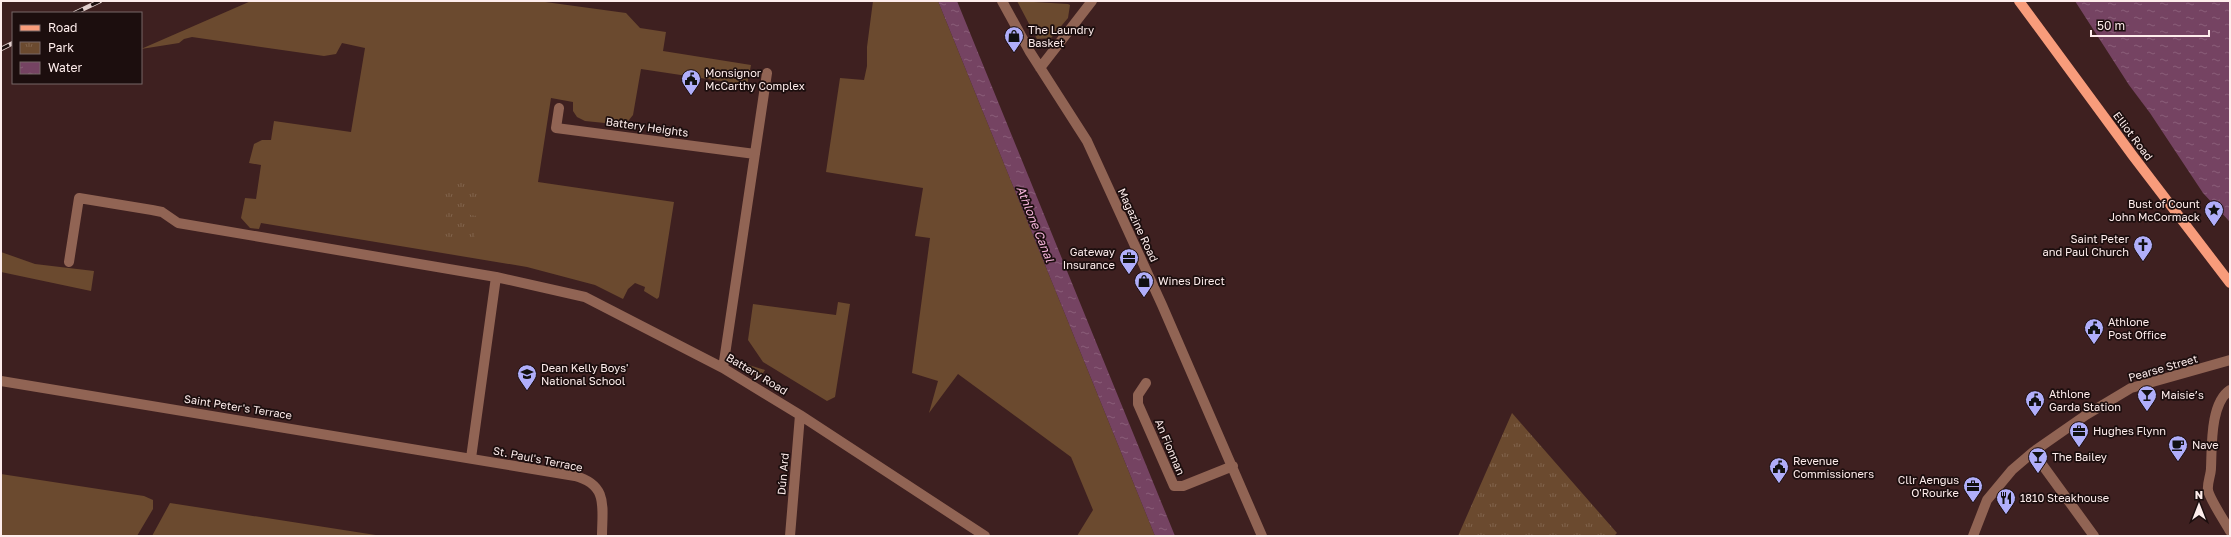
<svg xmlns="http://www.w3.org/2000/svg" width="2231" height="537" font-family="'Golos Text',sans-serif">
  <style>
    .grass { fill: #6b4a2f }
    .park { fill: url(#park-tufts) }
    .water { fill: url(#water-ripples) }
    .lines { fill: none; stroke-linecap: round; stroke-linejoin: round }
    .minor { stroke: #916454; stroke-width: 10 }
    .major { stroke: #f89c7b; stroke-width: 10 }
    .rail-casing { stroke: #e2cfce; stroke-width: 4.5 }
    .rail { stroke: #1c0e0e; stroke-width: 3; stroke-dasharray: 9; stroke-linecap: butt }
    .labels { text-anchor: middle; stroke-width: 3.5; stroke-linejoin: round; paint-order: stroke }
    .poi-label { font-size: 11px; fill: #feedec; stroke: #1c0e0e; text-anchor: start }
    .street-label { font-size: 11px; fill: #feedec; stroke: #1c0e0e }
    .water-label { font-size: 12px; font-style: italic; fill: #f6b5dc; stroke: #1c0e0e }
  </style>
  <defs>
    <pattern id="park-tufts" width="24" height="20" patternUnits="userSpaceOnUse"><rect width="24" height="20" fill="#6b4a2f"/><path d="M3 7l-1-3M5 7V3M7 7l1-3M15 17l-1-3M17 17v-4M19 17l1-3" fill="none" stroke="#81644d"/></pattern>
    <pattern id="water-ripples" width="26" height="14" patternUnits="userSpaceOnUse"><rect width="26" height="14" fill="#754362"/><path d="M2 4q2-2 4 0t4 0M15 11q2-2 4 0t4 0" fill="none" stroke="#8a5e79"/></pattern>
  </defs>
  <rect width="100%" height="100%" fill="#3e2020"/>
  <path class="grass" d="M251,1h287l88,12 14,15 26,4 -3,19 88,14 -4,20 -106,-16 -8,46 -8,10 -40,-4 -8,-4 -4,-6v-9l-22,-4 -13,84 136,20 -15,95 -2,2 -13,-8 1,-4 -10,-4 -7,6 -5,10 -28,-14 -68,-18 -266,-44 -2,6 -9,-1 -9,-10 4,-20 11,1 5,-34 -12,-2 5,-19 8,-4h9l3,-19 77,11 14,-84 -23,-5 -6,11 -12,2 -132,-19 -8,2 -5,4 -38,6z
    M873,1h65l217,535h-78l16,-26 -22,-53 -113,-83 -29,39 9,-32 -26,-8 18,-135 -15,-2 8,-48 -97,-16 14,-94 24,2 3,-14v-19z
    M1017,1l51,3 2,1 -2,13 -17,20 -14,1z
    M1,252l34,12 59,7 -3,20 -90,-19z
    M838,302l12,2 -15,93 -8,4 -64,-39 -15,-22 5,-36 83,11z
    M736,361l29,9 -5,8 -22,-12z
    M1,474l143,22 9,4v9l-16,27h-136z
    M170,503l212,33h-230z"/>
  <path class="park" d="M447,180l35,6 -3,25 -36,-6z
    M447,211l30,5 -3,25 -31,-5z
    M1512,413l105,120 -3,3h-156z"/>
  <path class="water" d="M938,1h19l218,535h-20z
    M2075,1h155v221l-27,-29 -53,-80 -21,-28z"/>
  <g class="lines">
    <path class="minor" d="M1002,1l28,51 57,89 75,164 100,231
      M1040,68l52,-67
      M559,108l-3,20 199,26
      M69,262l10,-64 73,12 10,2 16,11 318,54 89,20 138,71 77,47 185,121
      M723,368l44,-295
      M1,381l574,95c34,9 27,32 27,60
      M1146,383l-8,12v9l36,82h9l50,-20
      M2230,390c-20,13 -18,57 -19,78 0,7 -4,15 -3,22 1,8 17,32 22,41
      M2033,452l61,84
      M471,458l25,-181
      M790,536l10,-121
      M1973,536l14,-36 25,-30 21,-18 53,-37 45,-27 99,-28"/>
    <path class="major" d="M2019,1l114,155 97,127"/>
    <g class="rail-casing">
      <path id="rail" d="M75,13l25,-12
        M1,49l12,-6"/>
    </g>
    <use href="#rail" class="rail"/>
  </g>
  <defs>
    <g id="shop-pin" transform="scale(1)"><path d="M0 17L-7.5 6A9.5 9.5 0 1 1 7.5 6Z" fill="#b0aefa" stroke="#1c0e0e"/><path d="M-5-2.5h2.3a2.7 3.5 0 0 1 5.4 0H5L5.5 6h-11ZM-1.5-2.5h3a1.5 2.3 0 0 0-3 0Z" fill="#111"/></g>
    <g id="civic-pin" transform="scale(1)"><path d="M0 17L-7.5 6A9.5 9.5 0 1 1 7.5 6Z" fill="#b0aefa" stroke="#1c0e0e"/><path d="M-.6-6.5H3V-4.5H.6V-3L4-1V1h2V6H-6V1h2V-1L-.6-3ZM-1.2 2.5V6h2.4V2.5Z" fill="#111"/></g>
    <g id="sight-pin" transform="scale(1)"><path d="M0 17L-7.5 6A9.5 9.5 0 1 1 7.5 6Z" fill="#b0aefa" stroke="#1c0e0e"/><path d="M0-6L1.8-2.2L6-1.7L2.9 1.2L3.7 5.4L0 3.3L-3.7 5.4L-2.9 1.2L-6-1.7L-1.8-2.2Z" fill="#111"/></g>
    <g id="church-pin" transform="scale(1)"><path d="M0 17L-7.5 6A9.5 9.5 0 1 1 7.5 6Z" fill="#b0aefa" stroke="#1c0e0e"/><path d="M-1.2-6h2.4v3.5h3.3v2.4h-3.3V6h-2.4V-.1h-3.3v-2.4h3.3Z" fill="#111"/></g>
    <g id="office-pin" transform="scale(1)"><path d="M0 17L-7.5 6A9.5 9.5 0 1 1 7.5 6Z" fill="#b0aefa" stroke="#1c0e0e"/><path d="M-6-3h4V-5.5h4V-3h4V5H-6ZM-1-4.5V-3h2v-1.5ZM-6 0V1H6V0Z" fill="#111"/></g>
    <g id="school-pin" transform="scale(1)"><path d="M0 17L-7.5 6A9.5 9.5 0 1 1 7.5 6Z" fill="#b0aefa" stroke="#1c0e0e"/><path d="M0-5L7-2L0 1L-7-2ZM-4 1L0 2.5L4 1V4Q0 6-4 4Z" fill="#111"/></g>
    <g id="bar-pin" transform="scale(1)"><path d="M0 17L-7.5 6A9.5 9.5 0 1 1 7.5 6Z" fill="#b0aefa" stroke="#1c0e0e"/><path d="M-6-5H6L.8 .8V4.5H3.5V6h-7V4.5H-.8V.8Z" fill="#111"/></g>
    <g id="cafe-pin" transform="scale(1)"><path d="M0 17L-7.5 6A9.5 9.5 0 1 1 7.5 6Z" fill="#b0aefa" stroke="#1c0e0e"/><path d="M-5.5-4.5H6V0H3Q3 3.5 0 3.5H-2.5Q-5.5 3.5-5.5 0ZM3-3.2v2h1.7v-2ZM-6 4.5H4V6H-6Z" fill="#111"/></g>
    <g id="restaurant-pin" transform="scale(1)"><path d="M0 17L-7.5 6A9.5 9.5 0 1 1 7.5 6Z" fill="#b0aefa" stroke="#1c0e0e"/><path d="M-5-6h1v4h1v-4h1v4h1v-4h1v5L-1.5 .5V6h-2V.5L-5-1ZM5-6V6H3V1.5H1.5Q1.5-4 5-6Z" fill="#111"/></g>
  </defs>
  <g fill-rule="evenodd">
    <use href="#shop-pin" x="1014" y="36"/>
    <use href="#civic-pin" x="691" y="79"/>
    <use href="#sight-pin" x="2214" y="210"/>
    <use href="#church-pin" x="2143" y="245"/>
    <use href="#office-pin" x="1129" y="258"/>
    <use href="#shop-pin" x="1144" y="281"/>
    <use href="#civic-pin" x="2094" y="328"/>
    <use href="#school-pin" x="527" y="374"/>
    <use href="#bar-pin" x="2147" y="395"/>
    <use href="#civic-pin" x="2035" y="400"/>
    <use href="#office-pin" x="2079" y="431"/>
    <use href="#cafe-pin" x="2178" y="445"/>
    <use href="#bar-pin" x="2038" y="457"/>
    <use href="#civic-pin" x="1779" y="467"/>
    <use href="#office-pin" x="1973" y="486"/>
    <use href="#restaurant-pin" x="2006" y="498"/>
  </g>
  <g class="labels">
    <g class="poi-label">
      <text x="1028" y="34">The Laundry<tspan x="1028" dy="13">Basket</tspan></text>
      <text x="705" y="77">Monsignor<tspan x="705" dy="13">McCarthy Complex</tspan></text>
      <text x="2200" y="208" text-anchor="end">Bust of Count<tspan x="2200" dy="13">John McCormack</tspan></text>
      <text x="2129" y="243" text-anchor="end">Saint Peter<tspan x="2129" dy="13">and Paul Church</tspan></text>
      <text x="1115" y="256" text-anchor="end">Gateway<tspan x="1115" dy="13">Insurance</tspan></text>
      <text x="1158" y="285">Wines Direct</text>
      <text x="2108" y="326">Athlone<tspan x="2108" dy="13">Post Office</tspan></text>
      <text x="541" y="372">Dean Kelly Boys'<tspan x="541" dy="13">National School</tspan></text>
      <text x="2049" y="398">Athlone<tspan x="2049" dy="13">Garda Station</tspan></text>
      <text x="2161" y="399">Maisie’s</text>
      <text x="2093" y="435">Hughes Flynn</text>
      <text x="2192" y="449">Nave</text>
      <text x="2052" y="461">The Bailey</text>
      <text x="1793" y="465">Revenue<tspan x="1793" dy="13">Commissioners</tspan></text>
      <text x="1959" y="484" text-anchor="end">Cllr Aengus<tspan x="1959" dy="13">O'Rourke</tspan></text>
      <text x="2020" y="502">1810 Steakhouse</text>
    </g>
    <g class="street-label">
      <text transform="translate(647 127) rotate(8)" y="4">Battery Heights</text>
      <text transform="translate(2133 136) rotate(53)" y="4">Elliot Road</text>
      <text transform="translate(1138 225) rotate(65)" y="4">Magazine Road</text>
      <text transform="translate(2163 368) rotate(-16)" y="4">Pearse Street</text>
      <text transform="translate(757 374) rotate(31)" y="4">Battery Road</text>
      <text transform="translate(238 407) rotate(9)" y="4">Saint Peter's Terrace</text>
      <text transform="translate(1170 447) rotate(67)" y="4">An Fionnan</text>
      <text transform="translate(538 459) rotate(11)" y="4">St. Paul's Terrace</text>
      <text transform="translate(783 474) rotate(-85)" y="4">Dún Ard</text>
    </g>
    <g class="water-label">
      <text transform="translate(1035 224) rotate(68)" y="4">Athlone Canal</text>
    </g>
  </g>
  <rect width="2231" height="537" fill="none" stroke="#feedec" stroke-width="4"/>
  <rect x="12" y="12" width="130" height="72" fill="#1c0e0e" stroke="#766767"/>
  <rect x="20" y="25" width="20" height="6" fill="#f89c7b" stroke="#766767"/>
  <text x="48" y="32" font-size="12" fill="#feedec">Road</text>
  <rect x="20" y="42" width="20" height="12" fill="url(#park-tufts)" stroke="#766767"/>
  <text x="48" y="52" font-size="12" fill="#feedec">Park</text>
  <rect x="20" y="62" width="20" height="12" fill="url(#water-ripples)" stroke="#766767"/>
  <text x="48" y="72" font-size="12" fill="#feedec">Water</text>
  <g transform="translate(2199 505)" stroke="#1c0e0e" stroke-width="3" paint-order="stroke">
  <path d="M0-3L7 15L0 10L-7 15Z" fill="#feedec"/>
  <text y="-6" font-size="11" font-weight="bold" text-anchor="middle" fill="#feedec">N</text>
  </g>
  <path d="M2091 30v6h118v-6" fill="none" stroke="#feedec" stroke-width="2"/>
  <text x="2097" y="30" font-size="12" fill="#feedec" stroke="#1c0e0e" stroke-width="3" paint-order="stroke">50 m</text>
</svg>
